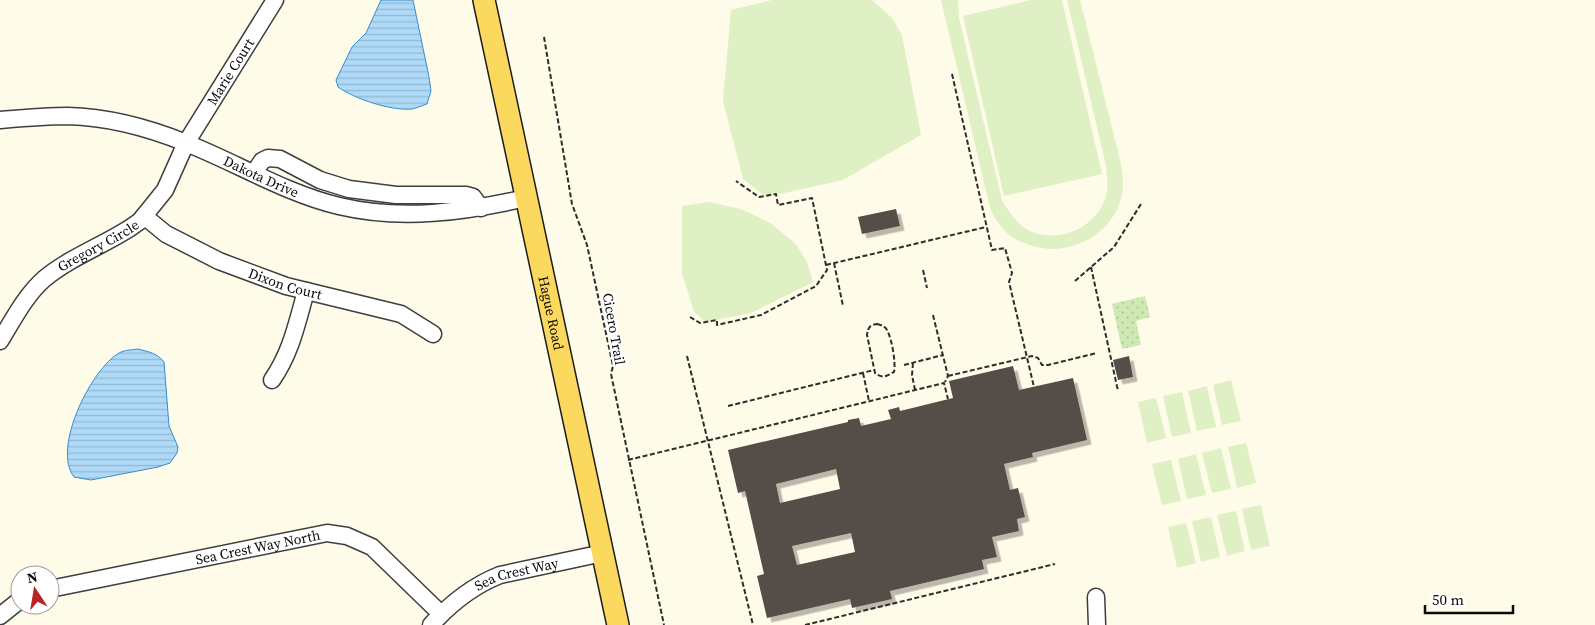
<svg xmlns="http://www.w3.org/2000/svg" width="1595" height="625" font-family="'Source Serif 4',serif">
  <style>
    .park { fill: url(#park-dots) }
    .pitch { fill: #e0f0c5 }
    .water { fill: url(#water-rules); stroke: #348dcf }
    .building { fill: #544d47; fill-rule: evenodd; filter: url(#shadow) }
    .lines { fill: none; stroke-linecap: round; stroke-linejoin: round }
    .minor-casing { stroke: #3e3e3e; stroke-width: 19 }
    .major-casing { stroke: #1c1c1c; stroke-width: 24 }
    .path { stroke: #2d2d2d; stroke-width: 2; stroke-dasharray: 5 2.5; stroke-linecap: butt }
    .minor { stroke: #fff; stroke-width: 16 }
    .major { stroke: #fbd95e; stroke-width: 21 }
    .labels { text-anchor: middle; stroke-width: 5; stroke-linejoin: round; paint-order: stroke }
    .street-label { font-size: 14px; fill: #0b0b0b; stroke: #fff }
  </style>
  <defs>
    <pattern id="park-dots" width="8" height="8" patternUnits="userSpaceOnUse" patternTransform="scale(1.25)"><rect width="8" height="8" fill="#cee9b3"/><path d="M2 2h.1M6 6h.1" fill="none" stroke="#b0c699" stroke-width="1.8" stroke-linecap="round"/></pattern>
    <pattern id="water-rules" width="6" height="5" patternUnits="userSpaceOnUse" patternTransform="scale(1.25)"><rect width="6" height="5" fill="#aed9f7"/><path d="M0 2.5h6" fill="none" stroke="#94b9d2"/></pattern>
    <filter id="shadow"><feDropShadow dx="4.5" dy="4.5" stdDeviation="0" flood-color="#0004"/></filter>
  </defs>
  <rect width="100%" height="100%" fill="#fffbe9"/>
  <path class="park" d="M1145,296l5,21 -14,4 5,24 -19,4 -10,-45z"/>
  <path class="pitch" d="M772,0h100l20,18 10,17 19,100 -78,45 -77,17 -23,-18 -20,-78 8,-91z
    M941,0h17l1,18 43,182c7,12 15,25 28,31 28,12 60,-1 73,-27 7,-13 4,-29 2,-43l-38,-161h13l41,164c1,6 2,13 2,19 0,45 -47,74 -87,64 -10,-3 -24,-8 -31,-16 -7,-7 -11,-15 -15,-23z
    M1031,0h31l40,174 -98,22 -41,-180z
    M708,202l33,7 29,14 26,21 11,18 6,20 -62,31 -45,9 -12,-10 -12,-39v-67z
    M1231,380l10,41 -19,4 -9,-40z
    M1207,386l9,41 -19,4 -9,-40z
    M1182,392l9,41 -19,4 -9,-41z
    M1156,398l10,40 -19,5 -9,-41z
    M1246,443l10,40 -19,5 -9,-41z
    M1221,448l10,41 -19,4 -10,-40z
    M1196,454l10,41 -19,4 -9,-40z
    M1171,460l10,41 -19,4 -10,-41z
    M1261,505l9,41 -19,4 -9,-41z
    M1236,511l9,40 -18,5 -10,-41z
    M1211,517l9,40 -19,5 -9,-41z
    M1186,523l10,40 -19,5 -9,-41z"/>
  <path class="water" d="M381,0h32l16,77 2,14 -4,13c-4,1 -10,4 -15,5 -21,2 -57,-10 -74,-22l-2,-7 16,-33 14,-14z
    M138,349c11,3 19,4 26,13l5,64 9,21 -1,6 -7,10 -12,4 -67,13 -17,-3c-22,-29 16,-104 42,-122 6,-5 15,-5 22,-6z"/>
  <path class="building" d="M896,209l4,17 -38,8 -4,-17z
    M1129,356l4,21 -15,3 -5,-20z
    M1013,366l6,24 54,-12 14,62 -55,13 1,4 -29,7 6,26 8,-2 7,29 -8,2 2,12 -27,6 5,20 -15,3 2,9 -94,22 2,8 -40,9 -2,-9 -83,19 -10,-42 7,-2 -19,-83 -7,2 -10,-43 120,-28v-2l11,-2 2,8 30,-7 -3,-9 11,-3 1,4 53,-13 -4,-17zM836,469l4,20 -60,14 -4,-19zM851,533l4,19 -58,13 -5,-19z"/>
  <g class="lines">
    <g class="minor-casing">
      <g id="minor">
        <path id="s1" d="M0,120c23,-2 45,-4 68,-4 39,1 81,12 118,27 51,20 99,50 153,63 63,15 125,6 187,-8"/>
        <path d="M254,173l8,-12 6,-3 12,1 40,21 29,9 47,6h70l7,2 8,11"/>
        <path id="s2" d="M144,216l22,18 53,27 67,25 115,28 32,20"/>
        <path id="s3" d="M0,341c13,-21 25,-45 44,-62 25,-21 58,-33 86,-51l10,-7 25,-31 21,-47 89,-143"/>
        <path d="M272,380c19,-27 25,-57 34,-89"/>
        <path id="s4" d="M50,589l277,-56 20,3 25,11 69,67"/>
        <path d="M1096,597l1,28"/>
        <path d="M0,616l20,-16"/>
        <path id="s5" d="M431,625c20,-22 41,-39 69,-50l103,-22"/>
      </g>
    </g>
    <g class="major-casing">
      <g id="major">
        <path id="s6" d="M484,0l134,625"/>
      </g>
    </g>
    <path class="path" d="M544,37l28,167 15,41 26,121 -2,8 53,251
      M952,74l40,176 13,-2 7,25 -3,9 25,105
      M834,263l9,43
      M826,265l160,-38
      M1091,267l27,124
      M923,270l4,18
      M1075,281l39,-34 27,-43
      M933,315l15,61 -3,6
      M690,317l10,6 17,-3v5l44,-10 55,-29 11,-16 -15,-72 -34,7 -2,-11 -17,3 -23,-16
      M877,324c4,1 8,2 10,6 5,9 9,33 7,42 -7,4 -12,7 -19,1l-8,-38c1,-8 3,-10 10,-11z
      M687,356l66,269
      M913,363l-1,12 3,15
      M904,365l39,-10
      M863,373l6,28
      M948,376l84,-20 6,2 4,7h6l49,-12
      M728,406l146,-36
      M628,460l316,-77 4,16
      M805,625l250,-61"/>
    <use href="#minor" class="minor"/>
    <use href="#major" class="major"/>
  </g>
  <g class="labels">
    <g class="street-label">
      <text dy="5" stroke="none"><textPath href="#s3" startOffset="364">Marie Court</textPath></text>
      <text dy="5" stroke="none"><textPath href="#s1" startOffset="272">Dakota Drive</textPath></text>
      <text dy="5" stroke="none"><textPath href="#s3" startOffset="140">Gregory Circle</textPath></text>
      <text dy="5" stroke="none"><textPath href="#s2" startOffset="158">Dixon Court</textPath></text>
      <text dy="5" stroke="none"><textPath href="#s6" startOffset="320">Hague Road</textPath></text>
      <text transform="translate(614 329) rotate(80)" y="5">Cicero Trail</text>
      <text dy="5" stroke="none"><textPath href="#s4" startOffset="212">Sea Crest Way North</textPath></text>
      <text dy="5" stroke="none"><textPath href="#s5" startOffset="102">Sea Crest Way</textPath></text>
    </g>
  </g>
  <g transform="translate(35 590) rotate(348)"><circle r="24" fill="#ffffff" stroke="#9d9d9d"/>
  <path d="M0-4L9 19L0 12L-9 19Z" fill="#bc2225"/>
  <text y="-8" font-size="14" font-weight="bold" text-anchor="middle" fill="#0b0b0b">N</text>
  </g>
  <path d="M1425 605v8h88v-8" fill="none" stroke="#0b0b0b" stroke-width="2.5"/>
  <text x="1432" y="605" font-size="15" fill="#0b0b0b" stroke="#ffffff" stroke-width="4" paint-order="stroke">50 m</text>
</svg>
